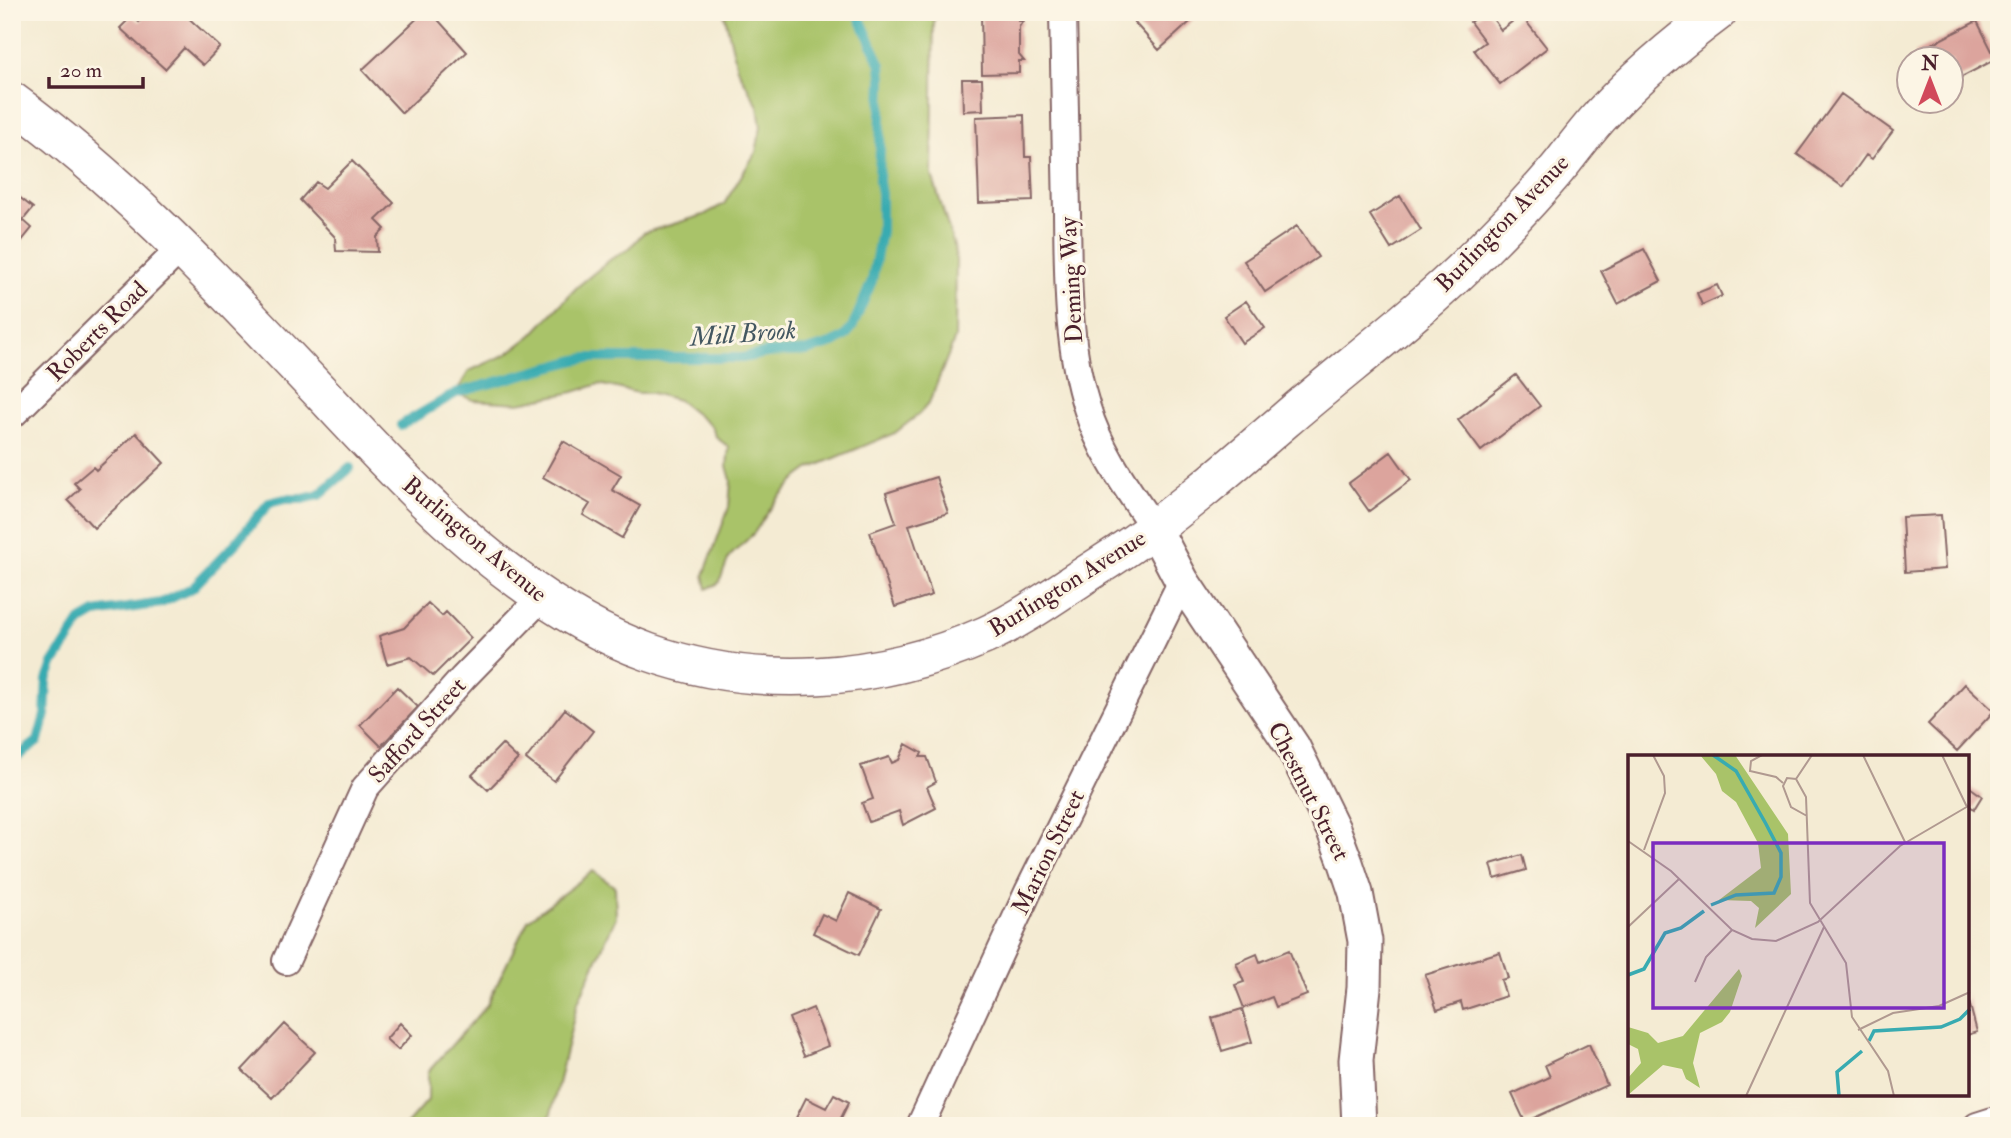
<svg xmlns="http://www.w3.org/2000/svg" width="2011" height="1138" font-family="'IM FELL Double Pica',serif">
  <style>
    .green { fill: #a9c369; stroke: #7a714a; stroke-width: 2 }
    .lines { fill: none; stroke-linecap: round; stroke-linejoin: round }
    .stream { stroke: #38abb1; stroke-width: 10 }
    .building { fill: #dca49d }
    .minor-casing { stroke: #866666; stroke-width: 30 }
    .tertiary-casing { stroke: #866666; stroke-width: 37 }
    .secondary-casing { stroke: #866666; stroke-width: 40 }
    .minor { stroke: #fff; stroke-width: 26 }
    .tertiary { stroke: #fff; stroke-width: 33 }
    .secondary { stroke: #fff; stroke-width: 37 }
    .labels { text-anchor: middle; stroke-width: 6; stroke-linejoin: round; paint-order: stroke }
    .street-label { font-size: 24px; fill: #4a1f2b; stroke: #fcf5e5 }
    .water-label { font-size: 26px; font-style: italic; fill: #435761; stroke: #fcf5e5 }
    .inset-river { fill: none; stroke: #38abb1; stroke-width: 3.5 }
    .inset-road { fill: none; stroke: #b09990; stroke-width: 2 }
    .view { fill: #7b2cbf; fill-opacity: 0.15; stroke: #7b2cbf; stroke-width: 3.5 }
    .inset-edge { fill: none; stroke: #4a1f2b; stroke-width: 3.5 }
  </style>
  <rect width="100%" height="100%" fill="#fcf5e5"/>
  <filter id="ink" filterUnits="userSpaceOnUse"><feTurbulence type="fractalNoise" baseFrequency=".0143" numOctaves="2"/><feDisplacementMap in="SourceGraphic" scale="14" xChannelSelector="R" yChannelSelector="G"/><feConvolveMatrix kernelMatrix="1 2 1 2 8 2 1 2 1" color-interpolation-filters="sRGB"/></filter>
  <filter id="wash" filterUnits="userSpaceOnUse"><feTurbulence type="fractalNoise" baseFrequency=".00686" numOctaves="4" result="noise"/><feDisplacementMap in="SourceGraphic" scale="28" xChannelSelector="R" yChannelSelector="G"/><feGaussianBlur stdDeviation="1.57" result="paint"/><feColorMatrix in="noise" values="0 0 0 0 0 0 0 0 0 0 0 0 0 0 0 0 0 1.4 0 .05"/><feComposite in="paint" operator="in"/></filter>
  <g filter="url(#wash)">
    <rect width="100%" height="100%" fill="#f4ebd3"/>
    <path class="green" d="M724,12h210l-2,163 22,71 2,14 -1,78 -26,65 -10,11 -24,19 -86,36 -11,8 -21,22 -23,34 -25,24 -10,26 -12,6 -3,-14 25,-68 2,-27 -4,-14 2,-19 -12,-9 -6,-12 -33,-26 -26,-7h-14l-39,-9 -25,8 -55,11 -46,-3 -17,-7 13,-22 38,-17 25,-19 45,-48 34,-28 18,-10 14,-16 61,-18 20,-11 32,-52 5,-25 -3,-21 -21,-38z
      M593,871l22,16 1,30 -39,87 -29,122h-143l23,-26v-28l59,-67 41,-85z"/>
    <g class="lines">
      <path class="stream" d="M401,425l55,-32 120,-33 11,-2h155l25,-5 40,-2 27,-8 10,-6 8,-9 20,-47 9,-50v-37l-2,-12 3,-103 -1,-14 -24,-53
        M12,761l26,-20 7,-26 2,-35 6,-16 28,-43 14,-8 66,-10 31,-15 42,-43 35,-42 16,-4h18l16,-4 31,-27"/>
    </g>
    <g id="blocks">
      <path class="building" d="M148,12h34l38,35 -17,18 -19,-17 -19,21 -45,-41 12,-12 7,6z
        M424,12h7l36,40 -65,61 -40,-43z
        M981,12h37l1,9h4l-4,6v28l5,6h-5v12l-37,1z
        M1141,12h60l-42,38 -25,-28 9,-8z
        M1484,12h4l13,18 20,-15 26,33 -47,36 -26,-34 11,-8 -15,-20z
        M1977,21l19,38 -44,23v-22h-35l-3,-7z
        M962,79h20l1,31 -20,1z
        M1841,94l52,37 -21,28 -6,-4 -23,32 -46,-33z
        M1024,115l1,42h6l2,44 -54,2 -3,-86z
        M352,161l42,42 -18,17 9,9 -8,8 1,15 -42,-1 -1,-14 -35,-37 16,-18 9,6z
        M14,193l19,15 -10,12 9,8 -20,25v-58z
        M1400,196l21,34 -30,19 -21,-34z
        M1297,226l21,31 -53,35 -21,-31z
        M1644,249l17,32 -43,23 -17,-33z
        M1717,285l5,11 -20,9 -5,-12z
        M1246,301l19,27 -23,15 -18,-27z
        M1516,375l24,31 -59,45 -23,-31z
        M136,433l28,30 -70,65 -26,-28 12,-11 -6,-6 19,-16 3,3z
        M563,441l58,34 -9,15 28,16 -18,32 -39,-23 7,-11 -47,-27z
        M1391,452l20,28 -42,31 -20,-28z
        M936,477l12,36 -39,12 23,70 -37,12 -25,-75 26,-9 -10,-30z
        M1941,515l4,54 -40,3 -3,-55z
        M428,603l14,13 4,-4 25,26 -38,38 -22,-19 -24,7 -8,-28 25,-8z
        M1965,684l29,27 -37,40 -29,-27z
        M397,687l21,20 -37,39 -21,-21z
        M565,709l28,22 -39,50 -28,-22z
        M502,744l16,15 -30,31 -16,-15z
        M906,744l16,9 -2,4h7l9,25 -9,5 9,21 -33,17 -4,-14 -30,11 -7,-19 11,-4 -12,-33 28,-9 3,6 7,-3z
        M1967,785l15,11 -8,13 -7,-5z
        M1522,855l4,15 -31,9 -4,-15z
        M849,893l32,16 -22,46 -46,-22 9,-19 14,7z
        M1289,950l18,45 -31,12 -4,-10 -28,11 -9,-23 9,-3 -8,-19 21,-9 3,8z
        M1500,952l8,26 -7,2 5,16 -43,14 -2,-8 -24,8 -12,-35z
        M1967,994l10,38 -10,3z
        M813,1008l15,38 -24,10 -15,-38z
        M1242,1009l10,33 -30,9 -10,-33z
        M400,1023l12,12 -14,15 -12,-11z
        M285,1024l30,28 -43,46 -30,-28z
        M1589,1044l18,41 -82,37 -13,-28 38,-17 -5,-12z
        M834,1094l15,8 -12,24h-45l14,-28 20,10z"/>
    </g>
  </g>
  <g filter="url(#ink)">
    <use href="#blocks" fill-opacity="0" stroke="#866666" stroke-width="2"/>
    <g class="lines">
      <g class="minor-casing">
        <path id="minor" d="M1063,12c1,67 3,135 4,202 1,65 0,132 20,194 13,44 42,83 67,120
          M12,415l170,-168
          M286,961l79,-173 98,-110 79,-81
          M920,1126l108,-234 154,-311
          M1977,1126l22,-7"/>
      </g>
      <g class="tertiary-casing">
        <path id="tertiary" d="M1154,528l28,53 111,166 41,84 12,32 10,30 9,48 -1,47 -8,72 3,66"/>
      </g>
      <g class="secondary-casing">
        <path id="secondary" d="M12,101c118,86 215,193 315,298 59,63 118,127 189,179 40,30 84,57 132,74 110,39 232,30 338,-17 33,-15 63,-36 93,-56 21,-14 43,-27 63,-42 50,-36 96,-77 143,-117 65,-56 136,-108 197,-170 28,-28 56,-57 81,-88 13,-17 26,-34 41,-50 34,-37 74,-70 114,-100"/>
      </g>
      <use href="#minor" class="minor"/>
      <use href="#tertiary" class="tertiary"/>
      <use href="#secondary" class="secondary"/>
    </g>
  </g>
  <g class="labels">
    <g class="street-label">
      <text transform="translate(1502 223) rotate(-46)" y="8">Burlington Avenue</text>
      <text transform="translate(1071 280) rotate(-93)" y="8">Deming Way</text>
      <text transform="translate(97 331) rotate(-45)" y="8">Roberts Road</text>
      <text transform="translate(475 539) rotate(40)" y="8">Burlington Avenue</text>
      <text transform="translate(1067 583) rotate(-32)" y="8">Burlington Avenue</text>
      <text transform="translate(417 730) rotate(-48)" y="8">Safford Street</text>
      <text transform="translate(1309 791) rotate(63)" y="8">Chestnut Street</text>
      <text transform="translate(1048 852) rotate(-64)" y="8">Marion Street</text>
    </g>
    <g class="water-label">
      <text transform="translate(743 333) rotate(-4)" y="9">Mill Brook</text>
    </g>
  </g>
  <g transform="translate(1628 755)">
    <rect width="341" height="341" fill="#f4ebd3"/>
    <path d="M72,0h35l53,79 3,60 -36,34 4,-20 -8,-7 -32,-1 42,-32 -3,-25 -22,-41 -14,-11 -6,-17zM111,214l3,7 -12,36 -8,10 -22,11 -7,30 7,25 -14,-9 -4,-10 -19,-4 -35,30v-17l13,-15 -3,-14 -10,-5v-17l20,6 10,10 25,-7z" fill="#a9c369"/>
    <path class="inset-river" d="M83,150l25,-10 38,-2 7,-16v-24l-15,-29 -30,-53 -23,-16M0,220l16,-6 21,-36 16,-5 23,-17M241,286l5,-10 67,-4 19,-8 10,-10M211,341l-2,-24 25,-21"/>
    <path class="inset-road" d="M134,0l-11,6 -1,10 26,6 7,6M235,0l42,87M314,0l25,52M168,24l16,-24M179,61l-16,-9 -8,-21 4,-8 9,1 10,18 4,106 36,60 6,54 36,54 6,25M0,86l43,30 61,59 20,9 24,2 42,-19 82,-76 70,-41M16,95l21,-57 -1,-17 -11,-21M0,172l51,-48M67,227l11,-25 26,-27M230,275l35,-17 46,-7 31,-14M118,341l78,-169"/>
    <path class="view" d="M25,88h291v165h-291z"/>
    <rect width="341" height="341" class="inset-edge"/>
  </g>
  <rect width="2011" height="1138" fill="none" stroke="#fcf5e5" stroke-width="42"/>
  <g transform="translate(1930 80)"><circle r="33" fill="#fcf5e5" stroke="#b59f9b" stroke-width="2"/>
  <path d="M0-5L12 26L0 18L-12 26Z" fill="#d1495b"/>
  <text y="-10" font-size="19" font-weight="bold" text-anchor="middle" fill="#4a1f2b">N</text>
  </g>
  <path d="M49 77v10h94v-10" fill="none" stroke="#4a1f2b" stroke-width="3.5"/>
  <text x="60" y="77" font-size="21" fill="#4a1f2b" stroke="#fcf5e5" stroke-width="5" paint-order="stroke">20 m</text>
</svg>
